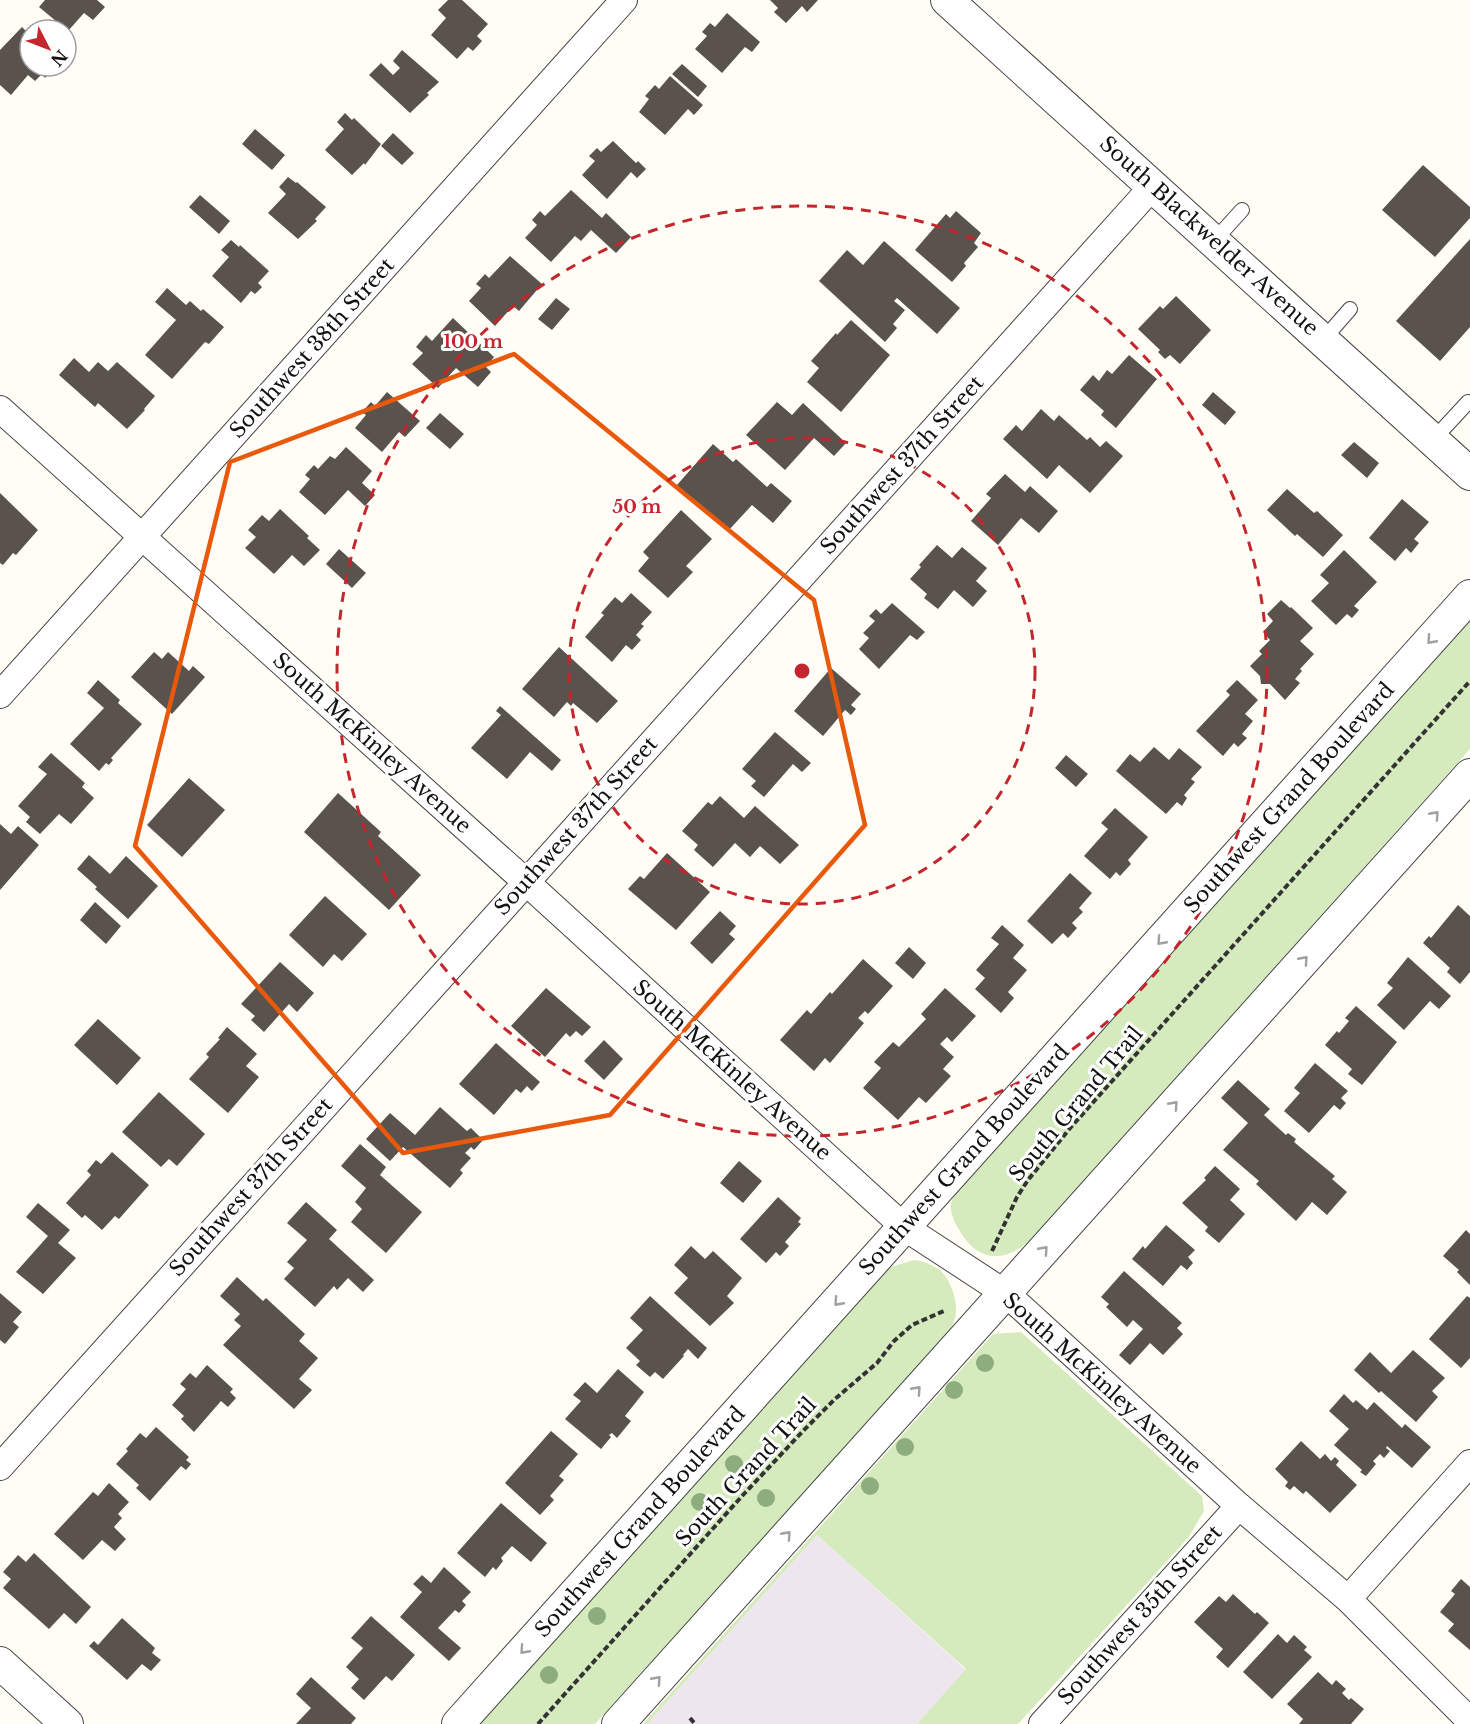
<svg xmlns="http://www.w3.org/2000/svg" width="1470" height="1724" font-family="'Libre Baskerville',serif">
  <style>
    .industrial { fill: #eee6ef }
    .green { fill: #d5ebbd }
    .building { fill: #5a524d }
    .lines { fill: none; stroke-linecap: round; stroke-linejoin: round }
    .service-casing { stroke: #444; stroke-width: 16 }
    .minor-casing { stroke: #444; stroke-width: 28 }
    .tertiary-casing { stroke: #444; stroke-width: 34 }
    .path { stroke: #333; stroke-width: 4; stroke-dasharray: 6 3; stroke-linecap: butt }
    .service { stroke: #fff; stroke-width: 14 }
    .minor { stroke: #fff; stroke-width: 26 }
    .tertiary { stroke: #fff; stroke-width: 32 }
    .tree { fill: #8dad7f }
    .oneway { stroke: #a0a0a0 }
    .marked { fill: none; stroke: #e8590c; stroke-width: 4.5; stroke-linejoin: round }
    .ring { fill: none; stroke: #c4262e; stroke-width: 3; stroke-dasharray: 10 8 }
    .labels { text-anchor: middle; stroke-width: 6; stroke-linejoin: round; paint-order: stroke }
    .street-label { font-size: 21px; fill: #111; stroke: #fff }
    .centre { fill: #c4262e; stroke: #fff; stroke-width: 3 }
    .ring-label { font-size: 18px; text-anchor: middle; font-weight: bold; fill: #c4262e; stroke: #fff; stroke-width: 6; stroke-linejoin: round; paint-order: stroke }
  </style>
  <rect width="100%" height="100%" fill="#fffdf5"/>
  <path class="industrial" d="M817,1535l149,135 -49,54h-270z"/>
  <path class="green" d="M1470,618v131l-443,494c-28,22 -52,16 -69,-15 -4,-6 -8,-16 -7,-23 0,-6 8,-15 11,-21z
    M914,1260c9,1 19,5 27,11 11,11 19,35 13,50 -1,5 -5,9 -7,13l-352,390h-118l399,-445 15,-12z
    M1021,1332l181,164 2,15 -16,27 -170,186h-101l49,-55 -149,-134 -170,189h-4l350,-390z"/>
  <path class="building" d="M45,0h52l8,7 -12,13 -9,-7 -16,18 -29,-24z
    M448,0h14l26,24 -11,12 5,5 -9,10 -5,-4 -11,12 -26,-24 15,-17 -8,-8z
    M770,0h48l-11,12 -5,-6 -16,17 -12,-11 4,-4z
    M727,13l33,29 -8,10 -7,-5 -23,26 -27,-24 12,-13 -5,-4 8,-9 5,4z
    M22,27l8,8v31h12l7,7 -4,5 -3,-4 -7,7 -7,-6 -17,20 -11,-10v-35z
    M402,50l37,32 -12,11 2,2 -19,18 -41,-38 12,-12 12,12 7,-7 -7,-7z
    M682,64l25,22 -9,11 -26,-23z
    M670,76l33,29 -9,10 -6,-6 -23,26 -26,-23 10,-13 -4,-3 10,-11 4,4z
    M345,113l7,7 2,-2 27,26 -16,21 -1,-2 -12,12 -27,-25 19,-21 -7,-7z
    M255,129l30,26 -13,15 -30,-26z
    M393,133l21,20 -12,12 -21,-19z
    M613,141l23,22 2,-2 8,8 -9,9 -6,-6 -24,27 -25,-24 13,-14 -6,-5 8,-8 4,4z
    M1423,165l47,42v11l-35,39 -53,-47z
    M288,177l8,6 1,-1 29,25 -11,12 2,2 -19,18 -30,-26 18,-19 -7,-7z
    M571,190l31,28 4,-5 25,24 -15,16 -25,-23 -10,11 -6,-5 -24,26 -26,-24 12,-13 -5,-5 8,-9 5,5z
    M200,195l30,26 -11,13 -30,-27z
    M956,211l25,22 -7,10 4,4 -14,16 2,3 -14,16 -37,-32 31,-36 4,4z
    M1470,239v88l-30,34 -44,-40z
    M231,240l8,7 1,-2 29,26 -11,12 4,4 -7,7 -4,-3 -10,12 -29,-27 17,-19 -8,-7z
    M884,241l76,67 -23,26 -40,-36 -3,3 11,9 -12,14 4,4 -12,14 -66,-61 28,-31 16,15z
    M510,256l32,28 -23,27 -6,-5 -18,20 -26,-25 12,-13 -5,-4 9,-10 4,4z
    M167,288l19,17 4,-4 11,10 2,-2 21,18 -15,17 -4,-2 -33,37 -27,-24 31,-35 -21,-18z
    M1176,296l35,34 -31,34 -10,-9 -5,4 -7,-7 2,-2 -22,-21 22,-23 3,3z
    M556,298l14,11 -18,21 -14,-11z
    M453,318l41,39 -8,10 5,5 -13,15 -22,-19 -18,20 -26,-24 11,-11 -7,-6 10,-12 6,6z
    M851,320l39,35 -49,57 -34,-30 12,-14 -8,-7 25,-28 1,2z
    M1129,355l28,24 -41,49 -15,-13 3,-4 -24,-21 13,-15 6,6 8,-11 5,4z
    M74,358l15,14 9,-10 10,9 9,-9 38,34 -11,13 1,1 -18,19 -29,-26 -3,4 -36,-32z
    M387,392l33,29 -15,16 -6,-5 -17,20 -27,-24 11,-13 -4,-3 9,-10 4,4z
    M1213,392l23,20 -11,13 -23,-20z
    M777,402l15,13 11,-12 43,40 -12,13 -20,-18 -29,32 -39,-35z
    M1041,409l13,12 5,-6 28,25 3,-3 10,10 6,-6 17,15 -33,37 -31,-28 -12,14 -44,-40 13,-14 6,6z
    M440,413l24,21 -14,15 -24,-21z
    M1354,442l25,21 -12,15 -26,-23z
    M713,444l20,18 3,-3 31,28 4,-4 21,18 -19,22 -21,-18 -24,26 -51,-46z
    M346,447l26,24 -10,12 13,12 -10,11 -17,-16 -23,25 -26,-23 11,-13 -5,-4 9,-10 4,4 12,-13 5,3z
    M1005,474l20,18 5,-6 28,25 -19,22 -18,-15 -23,27 -27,-24 20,-23 -5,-4z
    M1287,489l27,24 3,-2 26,24 -20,22 -26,-23 -2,2 -28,-26z
    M0,493l38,37 -22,25 -3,-2 -10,12 -3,-2z
    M1402,499l27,23 -15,17 5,4 -8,10 -5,-5 -11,13 -26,-23z
    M280,509l29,27 -2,2 13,12 -16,16 -12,-11 -18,19 -29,-26 11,-11 -8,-7 14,-15 7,6z
    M681,510l31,29 -26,27 7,6 -25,26 -30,-27 11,-13 -6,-6z
    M937,545l15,13 10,-11 25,21 -11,13 11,10 -14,16 -19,-17 -16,19 -14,-11 3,-4 -17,-15 11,-12 -2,-2z
    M339,549l27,24 -14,15 -26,-24z
    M1344,550l33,32 -23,24 5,4 -7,8 -5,-4 -11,11 -25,-24 18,-18 -9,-8z
    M631,593l21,19 -11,12 3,2 -8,9 5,5 -9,10 -6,-5 -14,17 -27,-25 19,-22 -3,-2 14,-16 7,6z
    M1281,600l9,8 1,-1 22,21 -13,13 14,13 -14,15 2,2 -7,8 5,4 -15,17 -15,-16h-9l-1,-8 -10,-10 12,-12 -3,-3 11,-11 -7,-8 10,-11 -6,-7z
    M892,603l33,29 -8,8 -7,-5 -31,34 -20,-20 10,-11 -6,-5 12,-12 -6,-5 7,-7 5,5z
    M559,647l59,54 -21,22 -24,-20 -2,3 -4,-4 -13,15 -32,-28z
    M154,652l8,7 6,-7 21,19 4,-5 12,11 -33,37 -41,-37z
    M831,668l30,26 -10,11 5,4 -5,6 -6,-5 -22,26 -29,-25z
    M98,680l22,20 -2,3 24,21 -31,34 2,2 -4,5 -3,-2 -7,8 -29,-27 34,-36 -17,-15z
    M1237,680l21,20 -13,14 8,7 -11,13 5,4 -9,9 -4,-4 -11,13 -27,-25 34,-36 -4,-4z
    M500,706l61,54 -9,11 -22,-19 -23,27 -36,-31 30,-33 -5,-4z
    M775,732l36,31 -9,9 -9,-8 -29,33 -13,-11 5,-5 -14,-12z
    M1154,747l15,13 10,-12 23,19 -11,12 4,3 -11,13 3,3 -5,8 -5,-4 -11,12 -50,-43 14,-17 10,8z
    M51,753l34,30 -3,4 12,11 -23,26 -12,-10 -19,20 -14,-12 4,-5 -12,-11 29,-32 -9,-7z
    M1066,755l22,19 -12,13 -21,-19z
    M189,778l36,32 -43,47 -35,-32z
    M338,793l43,39 -3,4 43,39 -32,35 -85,-78z
    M720,796l24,22 11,-12 44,39 -19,19 -20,-18 -10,11 -15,-14 -22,24 -19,-17 4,-5 -16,-14 26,-29 4,3z
    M1115,808l33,29 -20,23 3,4 -11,12 -4,-4 -6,7 -26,-23 24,-27 -7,-6z
    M0,824l11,10 7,-8 21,19 -39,45z
    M667,853l43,39 -34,38 -48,-41 12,-13 4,3z
    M89,855l21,19 16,-18 32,30 -30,33 -33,-30 2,-2 -20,-18z
    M1070,873l22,20 -13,15 4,4 -11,11 5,5 -9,10 -5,-5 -11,11 -25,-23z
    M325,896l42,38 -25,27 -8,-7 -11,13 -34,-32z
    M95,902l26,24 -15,18 -26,-24z
    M1458,905l12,11v56l-10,12 -13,-12 3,-4 -27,-25 6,-7 2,2z
    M720,911l16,15 -7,8 6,5 -23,25 -22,-21z
    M1002,925l22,20 -11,13 14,12 -19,22 6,6 -13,15 -26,-24 10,-11 -9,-8 23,-26 -8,-6z
    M909,947l17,16 -13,16 -18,-16z
    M1408,957l43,39 -12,13 -9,-8 -26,29 -27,-25 16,-17 -6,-5z
    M863,959l30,27 -25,28 -3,-3 -7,7 6,5 -34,40 -5,-5 -11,13 -34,-31 27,-30 4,4 19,-22 2,2z
    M280,962l34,31 -17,19 -8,-8 -25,28 -13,-12 4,-4 -14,-12z
    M546,988l45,39 -9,9 -6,-5 -6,6 -4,-4 -21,24 -34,-31z
    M945,988l31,28 -24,26 -5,-5 -7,7 14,13 -11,12 8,7 -25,27 -7,-6 -21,23 -35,-32 18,-20 -7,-6 19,-20 6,5 27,-28 -5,-5z
    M1356,1006l41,36 -35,43 -14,-11 4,-5 -27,-24 12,-14 2,2 10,-12 -4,-3z
    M98,1019l43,39 -24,27 -43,-40z
    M227,1027l30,27 -11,12 13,11 -31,36 -39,-34 20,-22 -3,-3 14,-15 -2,-1z
    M604,1040l19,19 -19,21 -20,-19z
    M496,1043l44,39 -8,9 -5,-5 -6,7 -5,-4 -22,26 -35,-31z
    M1315,1063l33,28 -7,7 5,5 -6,7 -6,-5 -25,28 -25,-22 16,-18 -6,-5z
    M1238,1080l32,29 -6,6 22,20 2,-2 8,6 -2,3 41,34 -3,3 15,13 -20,23 -15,-13 -16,19 -40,-37 3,-3 -36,-31 25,-27 -27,-25z
    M159,1092l46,42 -28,32 -8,-7 -8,8 -39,-35z
    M440,1107l27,24 4,-3 12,12 -9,10 -3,-3 -6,6 6,5 -11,12 3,3 -13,15 -47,-41 -13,14 -24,-22 24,-26 25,22z
    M360,1144l26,23 -6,8 42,37 -36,41 -35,-31 11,-13 -7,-7 11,-14 -25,-22z
    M112,1152l37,33 -30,34 -4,-3 -13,14 -17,-15 -3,3 -16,-15 25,-28 -4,-4 9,-11 5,4z
    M739,1161l23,20 -19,22 -23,-20z
    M1215,1166l25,23 -10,11 15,14 -26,29 -14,-12 3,-4 -26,-24 24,-23 -2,-2z
    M778,1197l23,21 -3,4 3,2 -16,18 4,4 -9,10 -4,-4 -10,11 -26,-24z
    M306,1202l31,28 -8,9 45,41 -11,12 -15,-14 -11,12 -3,-4 -19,21 -31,-28 10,-11 -7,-6 20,-22 -20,-17z
    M38,1203l32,27 -12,13 18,15 -33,36 -27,-22 32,-36 -22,-19z
    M1166,1225l29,25 -7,7 5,6 -6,7 -6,-5 -18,21 -31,-27 11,-13 2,3z
    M1466,1230l4,4v51l-13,-13 2,-2 -16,-14z
    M691,1246l14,13 8,-8 29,27 -15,18 7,7 -24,23 -36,-33 14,-15 -14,-13z
    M1124,1271l58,52 -5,5 6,6 -20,21 -13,-12 -20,22 -11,-10 24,-26 -10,-9 -6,7 -21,-20 3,-3 -8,-7z
    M237,1277l26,24 3,-3 39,36 -6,7 19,17 -19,21 13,11 -18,19 -71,-64 18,-19 -7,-6 6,-6 -20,-18z
    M0,1293l22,19 -9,10 6,5 -14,17 -5,-4z
    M650,1296l57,52 -9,11 -10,-10 -5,6 1,1 -21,23 -8,-7 -5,5 -14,-12 4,-4 -14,-13 17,-18 -13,-12z
    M1467,1296l3,2v60l-9,10 -32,-29z
    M1413,1350l32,28 -13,13 6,6 -22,25 -35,-31 -2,2 -25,-23 16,-18 21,21z
    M207,1365l26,24 -3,3 6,6 -8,9 -7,-6 -27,31 -13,-13 3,-3 -12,-11 14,-16 -6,-5 10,-11 6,5z
    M618,1369l26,23 -19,24 6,5 -14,17 -5,-5 -3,2 2,2 -10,12 -36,-30 16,-18 -8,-6 12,-13 12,11z
    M1344,1394l9,9 3,-3 11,10 7,-8 28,26 3,-4 26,23 -19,21 -25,-22 -1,2 4,3 -6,7 -4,-4 -7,7 3,3 -10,12 -6,-4 2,-2 -28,-25 15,-16 -20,-18z
    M156,1427l33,30 -3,3 5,4 -5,6 -5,-4 -31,35 -14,-13 3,-3 -23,-21 12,-13 -2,-2 14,-16 6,5z
    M551,1431l27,23 -19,22 5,4 -14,16 4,4 -14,15 -35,-32z
    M1301,1441l19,18 5,-5 6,7 4,-4 4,4 -3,4 21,20 -27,28 -24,-22 -3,3 -9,-8 -4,4 -5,-4 3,-4 -13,-13z
    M109,1483l20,19 -11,12 4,4 -8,9 12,12 -11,12 -13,-11 -19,20 -29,-26 39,-42 5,4z
    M501,1503l46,40 -16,19 -19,-16 -11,12 2,3 -7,9 -3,-3 -8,10 -28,-24z
    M34,1553l57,54 -15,17 -12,-11 -15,16 -46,-41 8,-9 -8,-7 15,-17 8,7z
    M444,1567l27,25 -9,9 4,4 -7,8 -4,-3 -17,18 23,20 -12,13 -49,-44 22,-25 -9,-8 9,-9 9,8z
    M1461,1579l9,8v63l-22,-19 6,-7 -14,-12 15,-18 -4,-3z
    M1233,1594l22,20 2,-2 12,11 -41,45 -12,-11 7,-8 -29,-27 25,-26 7,6z
    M371,1616l44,39 -23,26 -6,-5 -22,24 -13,-12 8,-9 -13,-12 17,-19 -12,-10z
    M122,1618l33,30 -3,5 9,7 -10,11 -9,-7 -15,16 -38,-34 5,-5 4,4z
    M1278,1634l9,9 7,-8 13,12 -3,3 8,7 -40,42 -29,-27z
    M1318,1672l14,13 4,-5 10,9 -4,4 7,7 2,-2 13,11 -13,15h-52l4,-5 -16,-15z
    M311,1677l45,41 -5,6h-55l15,-16 -15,-14z"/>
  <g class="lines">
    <g class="service-casing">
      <path id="service" d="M1214,241l28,-31
        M1323,340l27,-31
        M1433,440l35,-38"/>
    </g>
    <g class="minor-casing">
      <path id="minor" d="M0,409l526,473 378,345 101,66 16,14 218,199 109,93 122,122
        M0,695l624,-695
        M0,1467l1153,-1281
        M1348,1599l122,-136
        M1042,1724l197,-218"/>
    </g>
    <g class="tertiary-casing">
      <path id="tertiary" d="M947,0l523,474
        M0,1663l67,61
        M458,1724l1012,-1128
        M618,1724l852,-949"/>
    </g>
    <path class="path" d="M992,1251l25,-54 11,-17 43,-53 399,-446
      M690,1718l5,6
      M538,1724l205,-229 60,-64 32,-32 42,-36 17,-22 18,-16 34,-15"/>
    <use href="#service" class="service"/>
    <use href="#minor" class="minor"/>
    <use href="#tertiary" class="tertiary"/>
  </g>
  <g class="tree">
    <circle cx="985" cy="1363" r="9"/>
    <circle cx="954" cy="1390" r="9"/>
    <circle cx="905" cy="1447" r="9"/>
    <circle cx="734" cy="1464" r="9"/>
    <circle cx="870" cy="1486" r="9"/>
    <circle cx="766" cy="1498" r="9"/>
    <circle cx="700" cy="1502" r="9"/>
    <circle cx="597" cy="1616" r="9"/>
    <circle cx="549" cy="1675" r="9"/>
  </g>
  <defs><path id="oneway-chevron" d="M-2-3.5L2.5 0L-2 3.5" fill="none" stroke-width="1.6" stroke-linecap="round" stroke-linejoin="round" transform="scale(1.5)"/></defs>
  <g class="oneway">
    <use href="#oneway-chevron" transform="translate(1431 640) rotate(132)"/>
    <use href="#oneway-chevron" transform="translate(1435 815) rotate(-48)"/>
    <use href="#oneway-chevron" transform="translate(1161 941) rotate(132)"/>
    <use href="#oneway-chevron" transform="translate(1304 960) rotate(-48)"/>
    <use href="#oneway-chevron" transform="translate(1174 1105) rotate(-48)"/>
    <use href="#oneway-chevron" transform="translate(1044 1250) rotate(-48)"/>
    <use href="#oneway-chevron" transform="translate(838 1302) rotate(132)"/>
    <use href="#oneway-chevron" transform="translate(917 1390) rotate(-48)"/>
    <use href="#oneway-chevron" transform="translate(787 1535) rotate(-48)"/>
    <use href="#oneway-chevron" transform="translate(524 1650) rotate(132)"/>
    <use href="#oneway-chevron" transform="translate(657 1680) rotate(-48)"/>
  </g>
  <path class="marked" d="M514,354l300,246 51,225 -255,290 -207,38 -268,-307 95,-384z"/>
  <g class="ring">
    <circle cx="802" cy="671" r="233"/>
    <circle cx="802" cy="671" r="465"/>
  </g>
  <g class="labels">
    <g class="street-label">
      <text transform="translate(1209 236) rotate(42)" y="7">South Blackwelder Avenue</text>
      <text transform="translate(312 348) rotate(-48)" y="7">Southwest 38th Street</text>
      <text transform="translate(902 465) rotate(-48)" y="7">Southwest 37th Street</text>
      <text transform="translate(372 743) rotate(42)" y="7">South McKinley Avenue</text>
      <text transform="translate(1289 798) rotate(-48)" y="7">Southwest Grand Boulevard</text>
      <text transform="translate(576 826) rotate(-48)" y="7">Southwest 37th Street</text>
      <text transform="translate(732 1070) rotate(42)" y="7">South McKinley Avenue</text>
      <text transform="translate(1076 1104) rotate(-50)" y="7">South Grand Trail</text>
      <text transform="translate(964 1160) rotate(-48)" y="7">Southwest Grand Boulevard</text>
      <text transform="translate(251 1187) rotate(-48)" y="7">Southwest 37th Street</text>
      <text transform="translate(1102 1383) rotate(42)" y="7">South McKinley Avenue</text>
      <text transform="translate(746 1472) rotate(-47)" y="7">South Grand Trail</text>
      <text transform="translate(640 1522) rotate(-48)" y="7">Southwest Grand Boulevard</text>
      <text transform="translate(1140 1615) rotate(-48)" y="7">Southwest 35th Street</text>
    </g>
  </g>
  <circle cx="802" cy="671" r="9" class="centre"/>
  <g class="ring-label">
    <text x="473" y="348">100 m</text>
    <text x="637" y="513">50 m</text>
  </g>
  <g transform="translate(48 48) rotate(132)"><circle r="28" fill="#ffffff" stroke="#a0a0a0" stroke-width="1.5"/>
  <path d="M0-4.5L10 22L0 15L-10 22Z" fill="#c4262e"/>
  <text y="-9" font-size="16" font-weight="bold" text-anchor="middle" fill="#111111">N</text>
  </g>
</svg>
